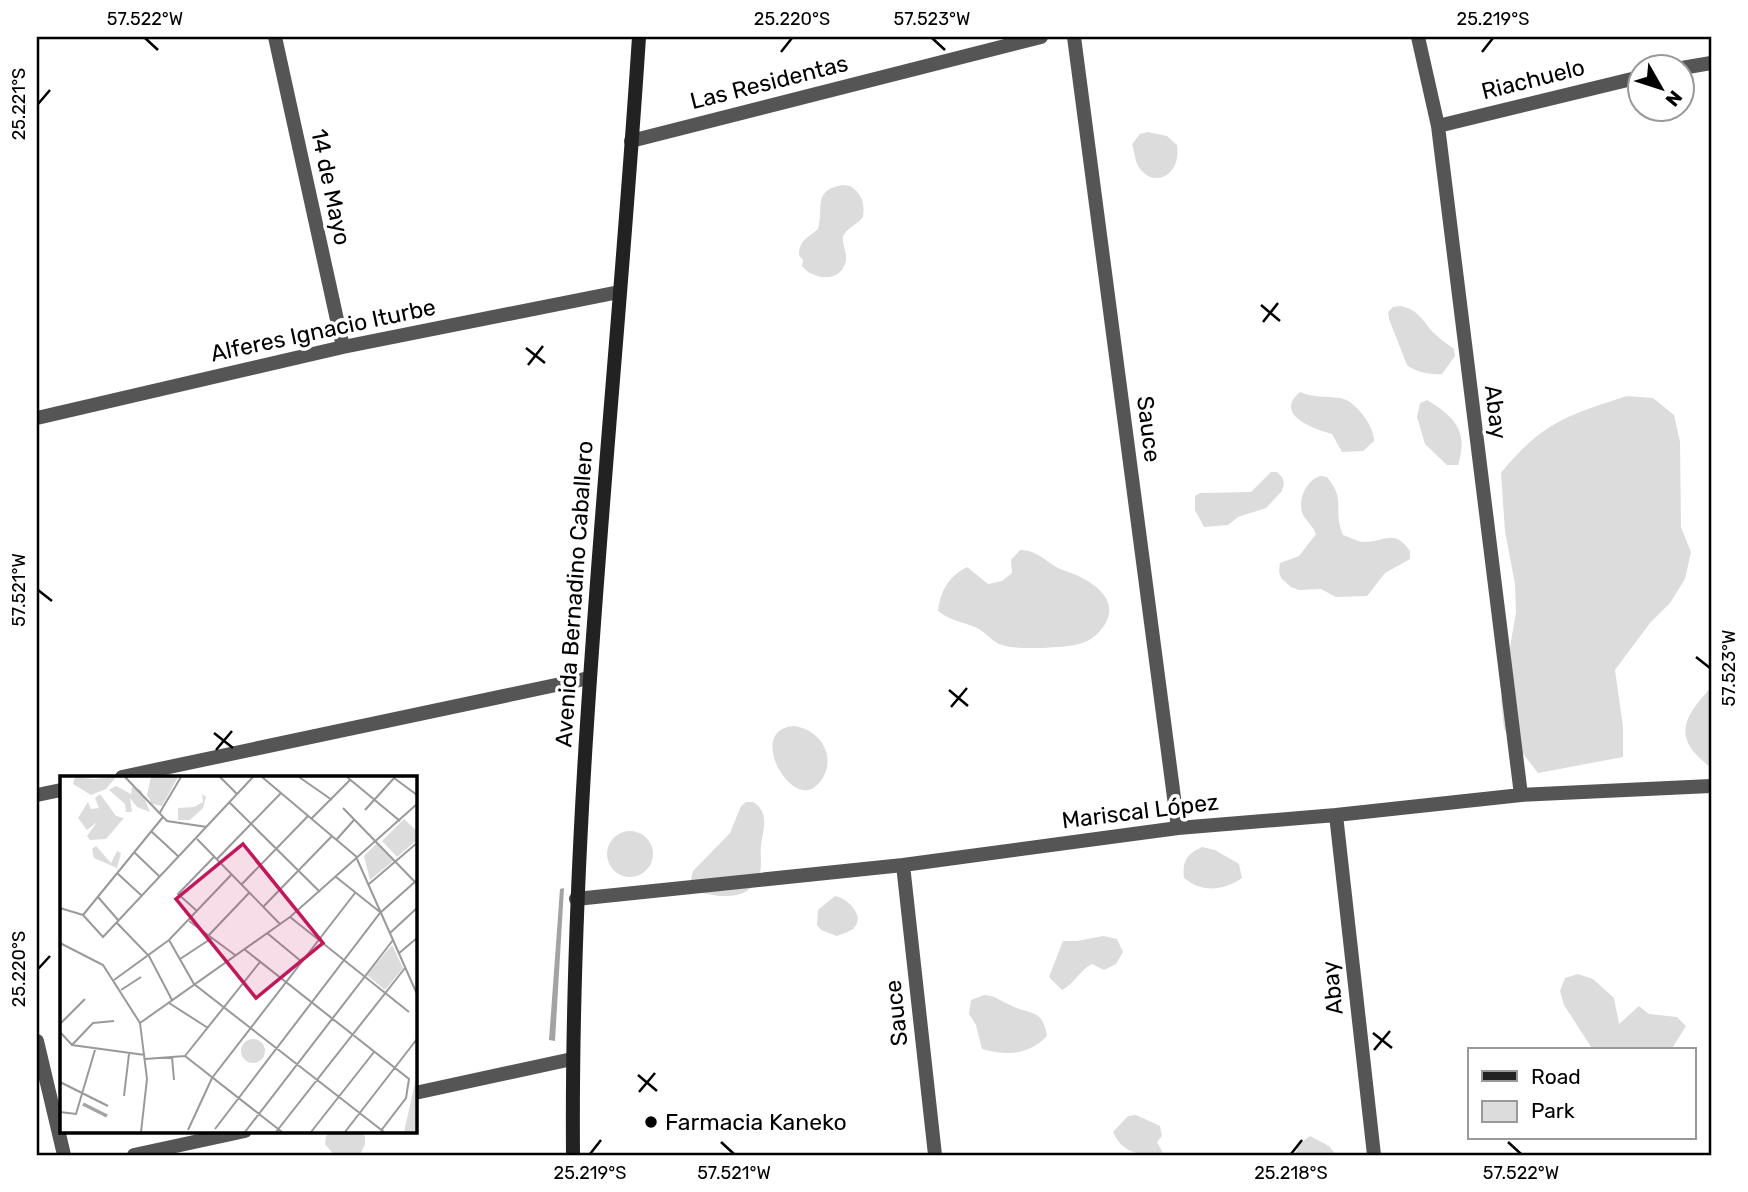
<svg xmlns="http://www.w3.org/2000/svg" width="1748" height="1192" font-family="Rubik,sans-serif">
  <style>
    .green { fill: #dcdcdc }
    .water { fill: #a3a3a3 }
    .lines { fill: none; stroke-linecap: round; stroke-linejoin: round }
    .street { stroke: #555; stroke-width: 14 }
    .secondary { stroke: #222; stroke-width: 14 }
    .ticks { fill: none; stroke: #000; stroke-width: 2.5 }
    .poi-dot { fill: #000; stroke: #fff; stroke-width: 2.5 }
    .labels { text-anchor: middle; stroke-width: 7; stroke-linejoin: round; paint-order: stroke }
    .street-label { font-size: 23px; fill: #000; stroke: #fff }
    .poi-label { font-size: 23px; fill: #000; stroke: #fff; text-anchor: start }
    .inset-river { fill: none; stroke: #a3a3a3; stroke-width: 3.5 }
    .inset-road { fill: none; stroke: #999; stroke-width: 2 }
    .view { fill: #c2185b; fill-opacity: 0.15; stroke: #c2185b; stroke-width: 3.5 }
    .inset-edge { fill: none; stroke: #000; stroke-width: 3.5 }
    .neatline { fill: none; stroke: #000; stroke-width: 2.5 }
    .ticks-label { font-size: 18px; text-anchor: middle; fill: #000 }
  </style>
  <rect width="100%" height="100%" fill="#fff"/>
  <path class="green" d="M1148,132l19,4 10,9c5,29 -23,46 -39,21 -3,-6 -4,-16 -6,-22l8,-10z
    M843,185l7,1c12,7 15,18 13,31 -5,7 -18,12 -20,20 -1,7 4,16 3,23 -4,23 -32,21 -44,6l1,-6 -4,-5c0,-15 9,-17 19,-26 6,-22 -6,-39 25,-44z
    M1400,306c17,3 21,12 31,24 6,7 15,13 23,19l1,7 -13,18c-11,1 -27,-2 -35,-9l-18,-46 -1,-7 5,-5z
    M1300,392c14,6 25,4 40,6 15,2 35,29 34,43l-11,10 -21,1 -10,-18c-18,-5 -59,-19 -32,-42z
    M1627,396l26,2 21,17 6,27 1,85 10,25 -6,27 -15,24 -20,20 -35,47 8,57v30l-85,16 -34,-44 -3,-28 15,-89 -1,-28 -10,-53 -4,-58c40,-50 67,-58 126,-77z
    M1427,400c27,16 42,31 31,65h-11l-22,-21 -8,-27 3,-14z
    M1271,472h6l5,5 2,6 -2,8 -16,17 -28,9 -10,8 -24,2 -9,-17v-14l5,-3 51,-1z
    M1321,476l6,1c20,24 5,32 16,58 7,2 14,7 21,7 22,0 30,-14 46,9v8l-25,14 -18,23 -31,1 -15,-8 -22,1 -8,-3 -10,-9 -2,-7 1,-8 19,-7 17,-22c-3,-8 -9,-12 -13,-19 -6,-14 3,-36 18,-39z
    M1020,550c21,1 25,13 43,20 22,7 59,26 42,54 -5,8 -12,15 -20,18 -13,5 -29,5 -43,6 -12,0 -31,1 -43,-4 -8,-4 -14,-12 -22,-16 -15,-7 -25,-6 -39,-17 2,-20 11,-35 29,-44l21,17 14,-3 10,-8 -1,-13z
    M1711,688v78h-2c-37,-28 -26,-49 2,-78z
    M793,726c31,3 47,38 23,60 -25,23 -70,-55 -23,-60z
    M746,802h7c17,10 10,27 8,44 -1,9 1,18 -1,27 -9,30 -44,25 -66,17l-3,-11 2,-8 37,-38 11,-27z
    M607 854a23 23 0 1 1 46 0a23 23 0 1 1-46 0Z
    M1202,847l13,3 24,14 3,14c-19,13 -40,15 -58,0 -2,-17 3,-24 18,-31z
    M835,896c12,2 32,20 18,33 -4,3 -11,5 -16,7l-16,-6 -4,-5 1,-15z
    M1103,936l14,3 6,13 -7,12 -12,6 -12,-6c-13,7 -17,19 -30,26l-13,-13 14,-36h14z
    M1578,974l15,5 21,19 5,26 20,-18 10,8 28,3 9,9 -15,24h-78l-29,-45 -4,-14 5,-13z
    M984,995c12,1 15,5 26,10 21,11 32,2 37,31 -18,19 -40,20 -65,13l-6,-24 -7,-11 2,-14z
    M1136,1115l24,11 2,10 -5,6 7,13c-22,0 -41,0 -51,-23l15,-16z
    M333,1131h27l5,5v8l-5,11h-26l-9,-11 1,-8z
    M1310,1136l19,10 7,9h-41l4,-11z"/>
  <path class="water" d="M564,888l-9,153 -6,-1 11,-151z"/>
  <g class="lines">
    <path class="street" d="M275,37l68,310
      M1074,37l104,791
      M1418,37l20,89 83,669
      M1682,68l29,-5
      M1438,126l202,-49
      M631,141l410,-104
      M37,418l306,-71 276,-55
      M122,777l467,-99
      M37,795l24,-5
      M1336,815l38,340
      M903,865l32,290
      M576,899l327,-34 275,-37 158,-13 185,-20 190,-9
      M37,1041l27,114
      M415,1093l157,-34
      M134,1155l111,-24"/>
    <path class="secondary" d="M573,1155c-3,-374 42,-745 66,-1118"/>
  </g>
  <path class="ticks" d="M145,38l13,12M932,38l13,12M781,52l11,-14M1482,52l11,-14M38,104l12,-14M1261,305l19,16M1263,322l15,-19M526,348l19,15M528,365l15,-19M38,590l14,11M1696,657l14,11M949,690l19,16M951,707l16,-19M214,733l19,15M216,750l16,-19M38,969l12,-13M1373,1033l19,15M1374,1050l16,-19M638,1075l19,16M639,1092l16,-19M721,1142l13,12M1508,1142l13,12M590,1154l11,-14M1291,1154l11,-14"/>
  <circle class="poi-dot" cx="651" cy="1122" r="7"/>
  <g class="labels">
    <g class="street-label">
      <text transform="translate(1533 79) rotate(-14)" y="8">Riachuelo</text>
      <text transform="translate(769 82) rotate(-14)" y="8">Las Residentas</text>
      <text transform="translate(331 187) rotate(78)" y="8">14 de Mayo</text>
      <text transform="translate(323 330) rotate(-12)" y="8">Alferes Ignacio Iturbe</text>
      <text transform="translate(1496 412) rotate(83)" y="8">Abay</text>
      <text transform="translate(1149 429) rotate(83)" y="8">Sauce</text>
      <text transform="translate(574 594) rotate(-86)" y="8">Avenida Bernadino Caballero</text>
      <text transform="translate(1140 811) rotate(-7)" y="8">Mariscal López</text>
      <text transform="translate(1332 988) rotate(-96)" y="8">Abay</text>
      <text transform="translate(896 1013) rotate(-96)" y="8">Sauce</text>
    </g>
    <g class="poi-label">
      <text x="665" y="1130">Farmacia Kaneko</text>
    </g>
  </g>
  <g transform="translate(60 776)">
    <rect width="357" height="357" fill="#fff"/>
    <path d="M15,1l19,2 22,-2 -10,12 -15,6 -18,-11zM91,1h27l-16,29 -10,-2 -5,-9zM56,10l15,8 1,-7 9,3 9,22 -13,-5 -7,-9 2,14h-6l-1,-8 -16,-14zM40,18l16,22 8,2 -18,21 -16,1 -3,-4 10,-14 -10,8 -9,-12 10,-16 3,7 8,-1 -4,-10zM142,18l4,3 -3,11 -13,12h-12v-12l16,-1 9,-5zM344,43l13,12v9l-20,17 -15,-16zM317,67l16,18 -23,19 -6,-24zM36,70l15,17 6,-12 4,2 -4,15 -23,-10 -2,-9zM332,169l11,23 -18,22 -18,-15zM181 275a12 12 0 1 1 24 0a12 12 0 1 1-24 0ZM357,298v58h-13z" fill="#dcdcdc"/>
    <path class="inset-river" d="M23,328l24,12"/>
    <path class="inset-road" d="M65,1l42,44 40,6M160,1l17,17M202,1l96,81M239,1l33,23M287,1l53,44M334,2l23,17M170,27l90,89M283,32l74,76M305,34l30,-33M99,38l22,-37M251,43l40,-40M91,55l28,26M137,63l83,85M277,63l17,-19M74,76l26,25M157,83l64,-66M297,83l60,135M57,97l25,23M276,101l44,35M309,108l48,-41M181,109l67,-69M38,121l20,23M203,131l69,-71M0,132l23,7M137,135l-19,-17 36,-37M23,139l20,22 150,-160M23,139l80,-98M230,141l119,95M129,145l46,34M56,146l33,34 23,44M207,157l35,29M330,157l27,-25M148,160l41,-43M109,164l25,44 190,148M0,167l43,22 37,58 7,56 -6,53M184,173l165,130 -3,19 -26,34M338,178l19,-16M120,183l32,-21M54,204l55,-40 62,-65M61,214l20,-13M109,227l39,25M80,247l150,-106 127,-113M0,248l25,-25M0,256l12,13 73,10M12,269l21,-22 21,-2M125,280l75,-94M112,281l2,23M85,283l40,-3 97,76M0,306l48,24M64,320l5,-42M0,336l16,2 19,-64M155,353l165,-216 37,-33M128,354l24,-52 143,-185M185,356l148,-192M216,356l129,-164M251,356l63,-80M285,356l72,-93"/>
    <path class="view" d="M183,68l80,99 -67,55 -80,-99z"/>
    <rect width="357" height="357" class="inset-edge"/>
  </g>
  <rect width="1748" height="1192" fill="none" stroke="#ffffff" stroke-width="77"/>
  <rect x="1468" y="1048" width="228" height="91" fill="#ffffff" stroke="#999999" stroke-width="2"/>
  <rect x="1482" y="1071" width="35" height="10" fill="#222222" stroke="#999999" stroke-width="2"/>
  <text x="1531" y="1084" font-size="21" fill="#000000">Road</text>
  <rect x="1482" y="1101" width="35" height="21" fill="#dcdcdc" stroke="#999999" stroke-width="2"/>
  <text x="1531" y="1118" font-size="21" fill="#000000">Park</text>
  <g transform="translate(1661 88) rotate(129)"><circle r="33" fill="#ffffff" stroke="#999999" stroke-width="2"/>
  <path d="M0-5L12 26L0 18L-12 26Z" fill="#000000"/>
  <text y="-10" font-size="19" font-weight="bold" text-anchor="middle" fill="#000000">N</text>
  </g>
  <rect x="38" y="38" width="1672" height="1116" class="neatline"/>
  <g class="ticks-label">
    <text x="145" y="25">57.522°W</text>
    <text x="792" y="25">25.220°S</text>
    <text x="932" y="25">57.523°W</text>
    <text x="1493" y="25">25.219°S</text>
    <text transform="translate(19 104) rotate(-90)" y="6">25.221°S</text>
    <text transform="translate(19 590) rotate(-90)" y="6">57.521°W</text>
    <text transform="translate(1729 668) rotate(-90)" y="6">57.523°W</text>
    <text transform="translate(19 969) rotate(-90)" y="6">25.220°S</text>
    <text x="590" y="1179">25.219°S</text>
    <text x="734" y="1179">57.521°W</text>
    <text x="1291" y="1179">25.218°S</text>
    <text x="1521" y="1179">57.522°W</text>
  </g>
</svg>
